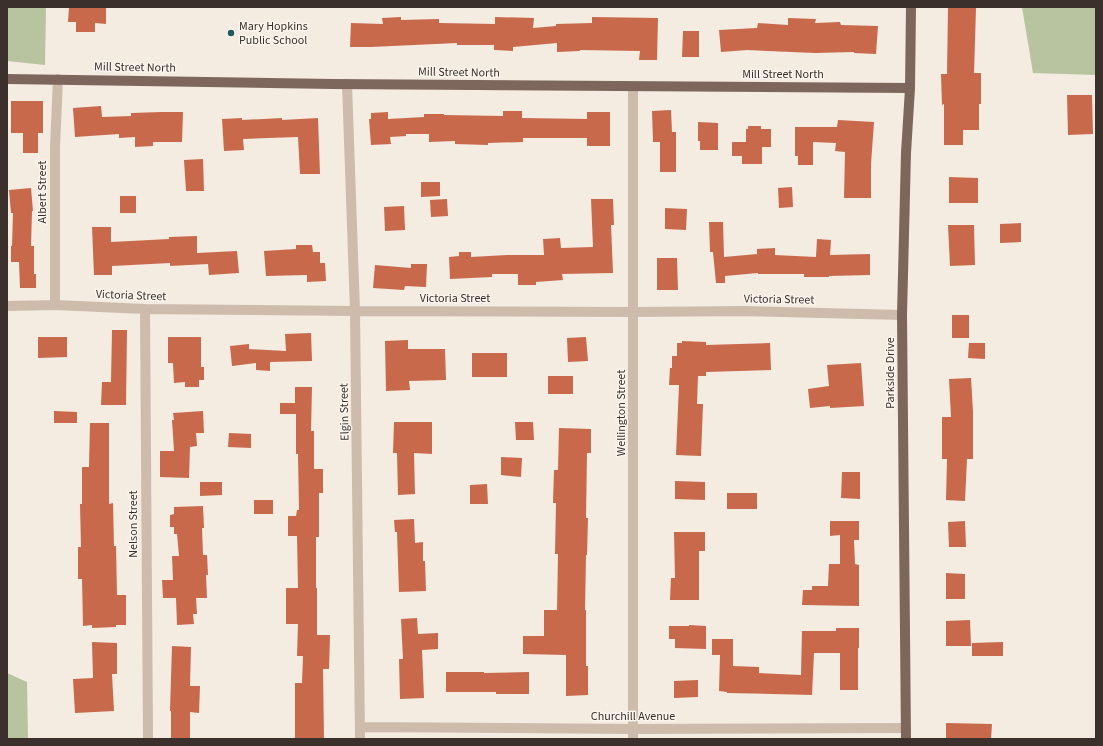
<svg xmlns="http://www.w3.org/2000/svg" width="1103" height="746" font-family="'Source Sans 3',sans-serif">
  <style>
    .green { fill: #b8c4a0 }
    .building { fill: #c8694b }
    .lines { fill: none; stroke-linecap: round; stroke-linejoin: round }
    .minor { stroke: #cdbbac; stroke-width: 10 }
    .major { stroke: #7d675c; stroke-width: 10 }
    .poi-dot { fill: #1f5a5e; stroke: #fbf5ee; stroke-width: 1.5 }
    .labels { text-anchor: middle; stroke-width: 3; stroke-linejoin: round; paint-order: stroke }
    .poi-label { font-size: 12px; fill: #3b302b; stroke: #fbf5ee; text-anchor: start }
    .street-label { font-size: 12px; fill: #3b302b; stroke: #fbf5ee }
  </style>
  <rect width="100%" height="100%" fill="#f4ebe1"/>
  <path class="green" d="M7,7h39l-1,58 -38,-4z
    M1022,7h74v68l-63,-2z
    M7,673l20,9 1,57h-21z"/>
  <path class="building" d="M69,7h37v17l-11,-1v9h-19v-10h-8z
    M948,8h28l-2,65h7v31h-2v26h-16v15h-19v-41l-2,1 -1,-31h6z
    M401,17v3l38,-1v4l56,1v-7l39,1 -1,10 23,-2v-2l36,-1v-6l66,1 -1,42h-18l1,-9 -60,-1v1l-23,1v-9l-44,4v4l-19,-1v-5h-37v-2l-86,4h-21l1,-24 32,1 -1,-6z
    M788,18l28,1 -1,4 25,-1 1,3 37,1 -2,28 -22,-1v-1l-39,1 -68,-3 -26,2 -2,-22 38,-2 1,-5 30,2z
    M683,31h16v26h-17z
    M1067,95h25l1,39 -25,1z
    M11,101h32v32h-5v20h-15v-20h-12z
    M101,106l1,11 29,-1v-3l30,-1h22l-1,30h-29v4l-18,1v-10l-16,1v-4l-44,3 -2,-29z
    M671,110l1,22h4v40h-16v-30h-7l-1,-31z
    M503,111h19v7l65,1v-7h23v34h-23v-8h-64v4l-35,1v2l-33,-1v-3l-26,1v-8h-23v2l-16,1 1,7 -20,1 -2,-26h2v-6l17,-1v7l36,-2v-3h20v1l59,1z
    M242,118v2l40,-2v2l36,-2 2,56h-20l-2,-37 -55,2 1,11 -20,1 -2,-32z
    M838,120l36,2 -3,42v34h-27l1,-46 -10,-1 1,-8 -23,-1v23h-15v-9h-3v-29h42z
    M698,122l20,1v27h-18v-9h-2z
    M748,126h13v3h10v18h-9v17h-20v-8h-10v-14h14v-13h2z
    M203,159l1,32h-18l-2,-31z
    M949,177l29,1v25h-29z
    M421,182h19v14l-19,1z
    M792,187l1,20 -14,1 -1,-20z
    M31,188l2,23h-1l-1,35h3v28h2v14h-16l-1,-26h-8v-16h1l1,-33h-2l-2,-23z
    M120,196h16v17h-16z
    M447,199l1,17 -17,1 -1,-17z
    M591,199h22l1,26h-3l2,48 -51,1 1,6 -27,2v3h-18v-11h-26v3l-42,2 -1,-22 10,-1v-4h12v5l36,-2h37l-1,-16 17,-1 1,10 32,-1z
    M404,206l1,24 -20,1 -1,-24z
    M665,208l22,1 -1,21 -21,-1z
    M709,222h14l1,35 33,-3v-5l18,-1v7l41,2 1,-18 14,1 -1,15 40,-1v21l-41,1v1h-25v-3h-46v-1l-33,3v7h-9l-3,-31h-3z
    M1021,223v19l-21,1v-19z
    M948,225h26l1,40 -25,1z
    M92,227h19v15l58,-3v-2l28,-1v17l40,-2 2,22 -30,2 -1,-11 -38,2v-3l-58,3v9h-18z
    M296,245h16l1,7h7v11h5l1,18 -19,1v-7l-41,1 -2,-25 32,-2z
    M657,258h20l1,32h-21z
    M411,264h16l-1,23 -21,-1 -1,4 -31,-2 2,-23 36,3z
    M952,315h17v23h-17z
    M112,330h15l-1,75h-25l1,-23h9z
    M311,333l1,28 -42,1v9l-14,-1v-7l-24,3 -2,-20 19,-2v5l37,2 -1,-17z
    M38,337h29v20l-29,1z
    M168,337h33v30h3v13h-5v7h-14v-5l-11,1 -1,-20h-5z
    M586,337l2,24 -20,1 -1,-24z
    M408,340v9h37l1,31 -37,1 1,9 -24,1 -1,-50z
    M682,341l24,1v3l64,-2 1,27 -65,2v4h-8l-1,28h6l-2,52 -25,-1 3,-70h-10l1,-17h2v-12h5v-13h5z
    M969,343h16v16l-17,-1z
    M472,353h35v24h-35z
    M861,363l3,43 -34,2v-2l-20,2 -2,-19 21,-3 -2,-21z
    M548,376h25v18h-25z
    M971,378l2,34v47h-6l-2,42 -19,-1 1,-41h-5v-42h9l-2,-38z
    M295,387h17l-1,44h3v38h9v24h-4v44h-3v51h1v47h13l-1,34h-6l1,70h-29v-56h7l1,-27h-6l1,-32h-12v-36h12l-1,-52h-9v-20h8l1,-6h2l-1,-56h-2v-40h-16v-11h15z
    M54,411l23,1v11h-23z
    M203,411l1,22h-8l1,13 -7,1 -1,31 -29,-1v-26h14l-2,-31h2l-1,-7z
    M394,422h38v32l-18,-1 1,41 -17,1 -1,-42h-4z
    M515,422h18l1,18h-18z
    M90,423h19v81l4,-1 1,43h2l1,49h9v30h-10v2l-24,1v-3l-9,1 -1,-47h-4v-32h3l-1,-43h2v-37h7z
    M559,428l32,1v24h-4l-1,65h2l-1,37h-1l-1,55h1v56h2v29l-22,1v-41l-43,-1v-18h21v-26h13l1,-56h-3l1,-51h-3l1,-33h4z
    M229,433l22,1v14l-23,-1z
    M501,457l21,1 -1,19 -20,-2z
    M842,472h18v27l-19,-1z
    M675,481l30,1v18l-30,-1z
    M200,482h22v13l-22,1z
    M487,484l1,20h-18v-19z
    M727,493h30v16h-30z
    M254,500h19v14h-19z
    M203,506l1,22h-2l1,27h4l1,20h-2l1,23h-11l1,16h-4l1,10 -17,1 -1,-27h-13l-1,-18h11l-1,-24h7l-2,-22h-3v-7h-4v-12l4,-1v-7z
    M414,519l1,24 8,-1v19h2l1,30 -27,1 -2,-60h-2l-1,-12z
    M830,521h29v19h-5l1,24 4,1v41l-57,-1 1,-15h9v-4h16l1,-22h11v-29l-10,1z
    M965,521l1,26h-17l-1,-25z
    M674,532h31v19h-6v49h-29l1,-22h4z
    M946,573l19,1v25h-19z
    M417,618l1,16 20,-1v16l-16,1 2,48 -24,1 -1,-40h4l-2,-40z
    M970,620l1,26h-25v-25z
    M689,625l17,1v23l-31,-1v-9h-6v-13h20z
    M836,628h23v20h-1v42h-18v-37h-26l-2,42 -85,-2v-1l-8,-1 1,-36h-8v-16h21v27l26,1v6l42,2 1,-44h34z
    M92,642l25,1v31h-5l2,37 -39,2 -2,-34 20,-1z
    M1003,642v14h-31v-13z
    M172,646l19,1 -1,39h10l-1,27 -9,-1v27h-19v-28h-1z
    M446,672h38v1l45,-1v22h-33v-2h-50z
    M698,680v17l-24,1v-17z
    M946,723l46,1 -1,15h-45z"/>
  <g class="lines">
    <path class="minor" d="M347,84l8,227 5,428
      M633,87v652
      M55,305v-158l3,-68
      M7,306l48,-1 90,4 210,2 279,1 110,-1 158,4
      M145,309l3,430
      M361,727l273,2 272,-1"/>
    <path class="major" d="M7,79l326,5 577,4
      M906,739l-4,-424 4,-162 4,-65 1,-81"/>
  </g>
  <circle class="poi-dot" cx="231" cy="33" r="4"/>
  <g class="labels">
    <g class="poi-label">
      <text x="239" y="30">Mary Hopkins<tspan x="239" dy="14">Public School</tspan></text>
    </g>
    <g class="street-label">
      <text transform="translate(135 67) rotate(1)" y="4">Mill Street North</text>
      <text transform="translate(459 72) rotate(1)" y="4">Mill Street North</text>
      <text x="783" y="78">Mill Street North</text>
      <text transform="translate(42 192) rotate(-90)" y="4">Albert Street</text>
      <text transform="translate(131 295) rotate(2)" y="4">Victoria Street</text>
      <text x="455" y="302">Victoria Street</text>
      <text transform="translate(779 299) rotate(1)" y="4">Victoria Street</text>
      <text transform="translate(890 373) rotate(-90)" y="4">Parkside Drive</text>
      <text transform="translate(344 412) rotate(-91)" y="4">Elgin Street</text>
      <text transform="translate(621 413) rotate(-90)" y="4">Wellington Street</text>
      <text transform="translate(133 524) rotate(-90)" y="4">Nelson Street</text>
      <text x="633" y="720">Churchill Avenue</text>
    </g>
  </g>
  <rect width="1103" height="746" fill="none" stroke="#3b302b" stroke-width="16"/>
</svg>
